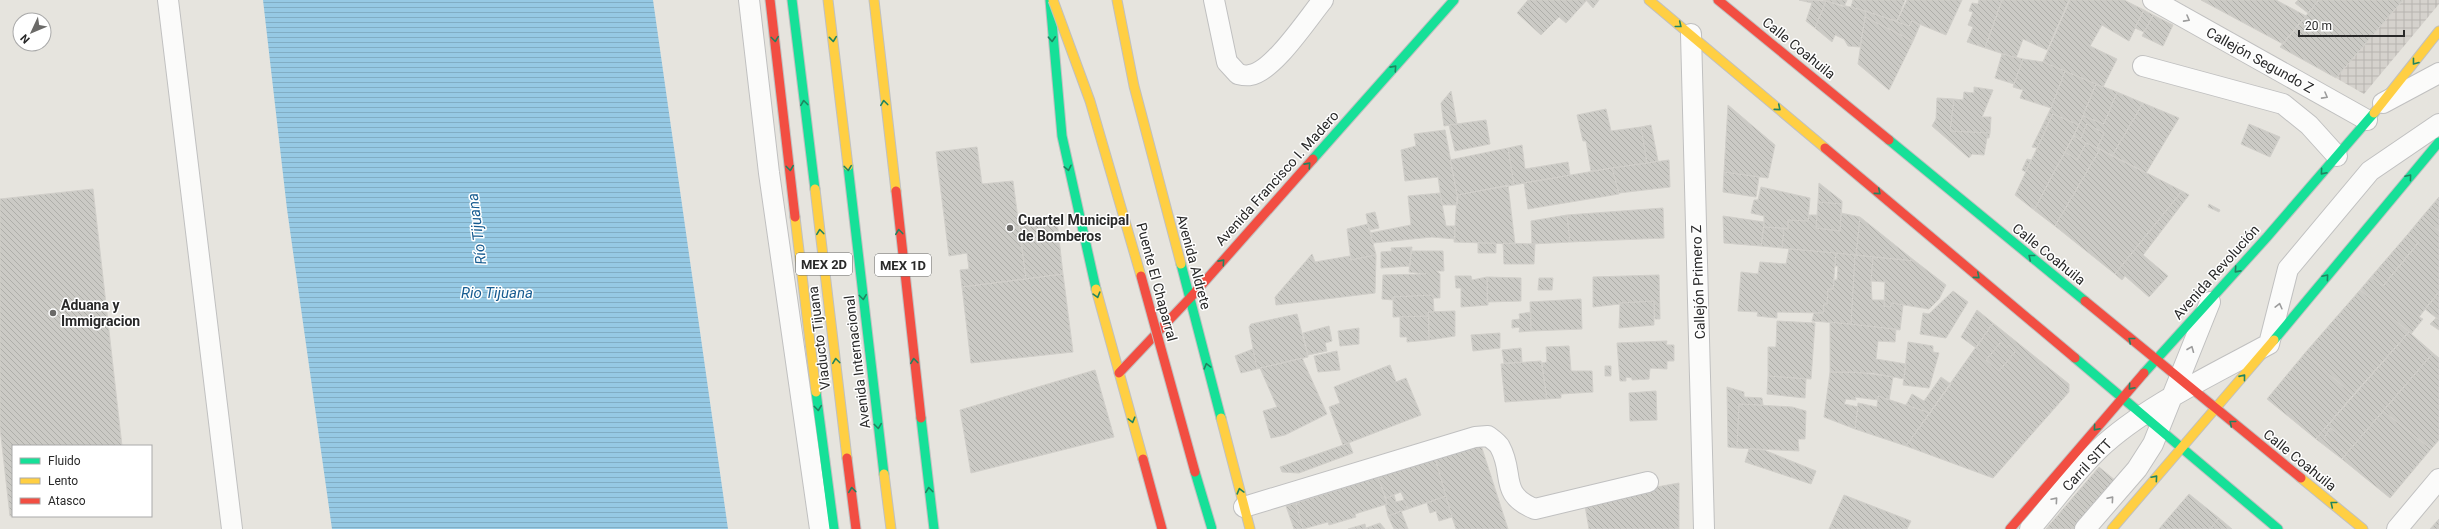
<svg xmlns="http://www.w3.org/2000/svg" width="2439" height="529" font-family="Roboto,sans-serif">
  <style>
    .plaza { fill: url(#plaza-grid) }
    .water { fill: url(#water-rules) }
    .building { fill: url(#building-back-hatch); stroke: #d1cfca; fill-rule: evenodd }
    .lines { fill: none; stroke-linecap: round; stroke-linejoin: round }
    .lane-casing { stroke: #c0c0c0; stroke-width: 22 }
    .fast-casing { stroke: #c0c0c0; stroke-width: 11 }
    .slow-casing { stroke: #c0c0c0; stroke-width: 11 }
    .jam-casing { stroke: #c0c0c0; stroke-width: 11 }
    .lane { stroke: #fbfbfa; stroke-width: 20 }
    .fast { stroke: #16e098; stroke-width: 9 }
    .slow { stroke: #ffcf43; stroke-width: 9 }
    .jam { stroke: #f24e42; stroke-width: 9 }
    .fast-bridge-casing { stroke: #c0c0c0; stroke-width: 11; stroke-linecap: butt }
    .slow-bridge-casing { stroke: #c0c0c0; stroke-width: 11; stroke-linecap: butt }
    .jam-bridge-casing { stroke: #c0c0c0; stroke-width: 11; stroke-linecap: butt }
    .fast-bridge { stroke: #16e098; stroke-width: 9 }
    .slow-bridge { stroke: #ffcf43; stroke-width: 9 }
    .jam-bridge { stroke: #f24e42; stroke-width: 9 }
    .oneway { stroke: #9c9c9c }
    .oneway2 { stroke: #208460 }
    .poi-dot { fill: #6b6a68; stroke: #fff; stroke-width: 1.5 }
    .labels { text-anchor: middle; stroke-width: 3; stroke-linejoin: round; paint-order: stroke }
    .shield { fill: #fff; stroke: #696969; stroke-width: 1 }
    .shield-label { font-size: 13px; font-weight: bold; fill: #292929 }
    .street-label { font-size: 14px; fill: #292929; stroke: #fff }
    .poi-label { font-size: 14px; font-weight: bold; fill: #292929; stroke: #fff; text-anchor: start }
    .water-label { font-size: 15px; font-style: italic; fill: #165b90; stroke: #fff }
  </style>
  <defs>
    <pattern id="plaza-grid" width="8" height="8" patternUnits="userSpaceOnUse"><rect width="8" height="8" fill="#d5d2cd"/><path d="M0 4h8M4 0v8" fill="none" stroke="#b7b4b0"/></pattern>
    <pattern id="water-rules" width="6" height="5" patternUnits="userSpaceOnUse"><rect width="6" height="5" fill="#96c9e4"/><path d="M0 2.5h6" fill="none" stroke="#81adc4"/></pattern>
    <pattern id="building-back-hatch" width="6" height="6" patternUnits="userSpaceOnUse"><rect width="6" height="6" fill="#cbcac5"/><path d="M-1 5l2 2M0 0l6 6M5-1l2 2" fill="none" stroke="#aeaea9"/></pattern>
  </defs>
  <rect width="100%" height="100%" fill="#e6e4de"/>
  <path class="plaza" d="M2403,0h36v4l-75,90 -28,-16z"/>
  <path class="water" d="M263,0h390l75,529h-396l-45,-320z"/>
  <path class="building" d="M1528,0h59l-21,23 -7,-6 -18,18 -24,-22z
    M1586,0h13l-6,8z
    M1799,0l27,1 -11,27 -9,-7 6,-18z
    M1823,0h24l-3,7z
    M1853,0h52l-8,21 -46,-14z
    M1907,0h55l-16,35 -34,-14 -3,5 -12,-4z
    M1979,0h23l-17,48 -18,-6 6,-15 -5,-2 5,-13 -4,-1 3,-8 6,1z
    M2002,0h67l-22,50 -24,-11 -7,19 -31,-10z
    M2070,0h54l20,10 -15,31 -27,-16 -12,21 27,13 -14,28 -60,-25z
    M2201,0h75l30,16 -23,28z
    M2298,0h21l-11,13 -13,-10z
    M2319,0h84l-67,78 -56,-31z
    M1826,1l40,10 -6,36 -12,-1 -4,-7 -9,-4 -3,7 -17,-14z
    M2144,10l9,5 -9,17 -9,-4z
    M1866,11l43,15 3,-5 8,4 -7,16 -48,-24z
    M2153,15l20,10 -10,21 -21,-10z
    M1865,17l48,24 -24,49 -31,-26z
    M2002,54l21,5 -9,25 -19,-6z
    M2023,59l20,3 22,9 -14,37 -31,-10 3,-8 -10,-3z
    M2065,71l31,13 -17,41 -26,-11 -16,34 -5,-1 19,-39z
    M2096,84l21,8 -13,32 -21,-8z
    M1974,87l19,3 -11,27h9l-1,16 -40,-2 4,-32 9,1 1,-8 10,1z
    M1451,91l6,33 -13,2 -3,-23z
    M2117,92l26,11 -31,53 -15,-8 7,-15 -17,-9 -7,16 -6,-4 9,-20 21,8z
    M1937,98l17,1 -4,32 40,2 -1,5h-2l-3,17 -12,-1 -3,4 -37,-32 4,-7z
    M2143,103l36,15 -33,55 -34,-17z
    M1728,105l47,40 -7,33 -44,-6z
    M1606,109l5,22 30,-4 6,36 -56,8 -5,-30h-3l-6,-26z
    M2053,114l26,11 -45,85 -19,-15z
    M1486,120l4,24 -35,7 -6,-26z
    M2087,124l17,9 -7,15 -17,-8z
    M2249,124l31,13 -10,20 -29,-13z
    M1651,125l7,36 -11,2 -6,-36z
    M1445,130l13,69 -1,6h-15l-4,-28 -33,4 -4,-31 15,-4 -2,-12z
    M2074,136l12,7 -9,17 -12,-8z
    M2086,143l14,6 -45,77 -21,-16 31,-58 12,8z
    M1522,145l3,24 43,-7 2,13 -56,10 -6,-37z
    M977,147l5,37 31,-3 13,98 -64,8 -2,-17 9,-1 -2,-16 -18,3 -13,-104z
    M1508,148l6,37 -57,10 -7,-35z
    M2100,149l82,42 -67,83 -60,-48z
    M2027,159l4,1 -5,12 -4,-2z
    M1669,160l1,27 -51,6 -7,-25z
    M1612,168l7,26 -91,15 -4,-26z
    M1724,172l35,5 -3,20 -33,-5z
    M1819,183l23,18v3l-24,-2z
    M1508,185l7,59 -61,-2 3,-47z
    M1761,187l49,11 -2,23 -20,-1v9l-24,-2v-11l-13,-3 3,-13h4z
    M93,189l29,257h-109l1,70h-4l-10,-88v-229z
    M2182,191l7,4 -46,60 25,21 -19,21 -24,-21 -3,4 -7,-6z
    M1440,193l6,33h9v13l-23,-2 -59,6 -3,-10 41,-8 -3,-29z
    M2439,197v34l-17,-14z
    M1818,202l24,2 -2,27 -24,-3z
    M2209,204l11,6 -1,2 -11,-5z
    M1663,208l1,30 -94,4 -3,-27z
    M1375,212l4,16 -10,2 -3,-16z
    M1841,213l19,4 -4,38 -74,-7 2,-20 4,1v-9l20,1 1,-6h8l-1,13 24,3z
    M1567,215l3,27 -38,2 -1,-23z
    M1723,216l41,6 -3,24 -37,-3z
    M1860,217l55,44 -59,-6z
    M2422,217l17,14v61l-20,25 4,2 -12,15 -51,-44 11,-13 12,9 36,-44 -11,-8z
    M1057,221l6,53 -37,5 -7,-54z
    M1368,224l8,31 -25,5 -4,-31z
    M1764,227l20,1 -2,20 -21,-2z
    M2408,234l11,8 -36,44 -12,-9z
    M1478,243h18v10h-18z
    M1503,243l32,1 -1,20h-30z
    M1412,247l-2,19 -29,2v-16l11,-1 -1,-3z
    M1789,249l47,4 -3,36h-5l-1,15h-3l-1,9 -46,-1v6l-20,-2 1,-4 -20,-1 3,-39 17,2 2,-12 26,2z
    M1411,251h32l1,20h-8l4,3v24h-7v-3l-40,2v3l-11,-1 1,-24 43,-1 -17,-2z
    M1836,253l19,2 -4,69 -39,-3 2,-8h9l1,-9h3l1,-15h5l1,-9h3l1,-14h-3z
    M1312,254l3,8 35,-6 1,4 25,-5 -1,38 -99,12 -1,-8z
    M1855,255l18,2 -2,24 1,19h13l-1,6 6,1 2,-4 11,2 -3,25 -49,-6z
    M1873,257l42,4 31,24 -7,14 -10,10 -37,-6 -2,4 -6,-1 1,-24 -14,-1z
    M1063,274l10,78 -102,11 -9,-76z
    M1659,275l1,44h-5l-1,-18 -34,2v1l-27,3v-30z
    M1455,276h16l1,4 15,-3 1,28 -27,2v-19h-5z
    M1487,277l34,1v23l-34,1z
    M1539,278h14l-1,12h-14z
    M2360,290l49,42 -56,63 -48,-42z
    M1953,291l15,11 -22,36 -26,-4 3,-21 6,1z
    M2439,292v28l-14,-11z
    M1433,295l1,17h-6l1,4 -36,1v-20z
    M1581,299l1,30 -51,2 -1,-29z
    M1654,301v24l-35,3 1,-25z
    M1977,310l16,13 -17,25 -15,-11z
    M1455,311v25l-26,4 -1,-28z
    M1531,312v19l-12,1 1,-5 -8,1v-8l8,-1 -1,-5z
    M1297,314l11,43 -51,12 -8,-42 2,-3z
    M1429,316v24l-22,2v-5h-7v-20z
    M2436,318l3,2v10l-9,-6z
    M1777,321l38,2 -4,56 -43,-3v-29h8z
    M1830,322l66,7 -1,13 -17,-1 -2,18 30,5 -2,15 -31,-6 -43,-1z
    M1993,323l76,61v8l-76,86 -87,-32zM2001,342l5,6 3,-3 6,7 -16,19 -13,-11z
    M1329,326l3,15 -7,2 2,8 -19,4 -5,-22z
    M1359,328v16l-19,2 -2,-15z
    M2409,332l24,21 -80,93 -23,-18 -6,11 15,12 2,-2 5,5 -4,5 -26,-20z
    M1500,333v15l-27,3 -2,-16z
    M1667,341l-1,4h8v16h-7v8l-17,-1 -1,11 -17,1v-2l-6,-1v4h-6l-3,-38z
    M1908,342l25,4v6l6,1 -10,35 -26,-3z
    M2001,342l5,6 3,-3 6,7 -16,19 -13,-11z
    M1569,346l2,25h21l1,21 -32,2v4l-14,1 -5,-36 5,-1 -1,-15z
    M1521,348l1,14 -18,1 -2,-13z
    M1253,349l4,20 -16,4 -6,-17z
    M1337,351l3,19 -22,2 -4,-16z
    M2305,353l48,42 -37,44 -49,-40z
    M2433,353l6,5v82l-8,9 -48,-38z
    M1302,358l25,56 -42,21 -14,3 -8,-27 14,-4 -17,-39z
    M1541,361l6,38 -42,3 -4,-38z
    M1390,365l6,17 10,-4 15,37 -78,30 -14,-38 11,-4 -6,-16z
    M1605,366h6v10h-6z
    M1095,370l19,67 -143,36 -11,-63z
    M1830,372h24l39,5 -4,23 -11,-4v4l-23,-3 1,3 -10,-1 -2,5 14,3 -3,22 -31,-12z
    M1768,376l38,3 -1,19 -38,-4z
    M1941,377l10,7 -21,29 -24,-8 6,-11 12,7z
    M1727,387l17,5v5l18,1 1,7 -24,-1 -2,44 -9,-1z
    M1656,391l1,29 -27,1 -1,-28z
    M1878,396l52,17 -24,33 -51,-17 3,-26 19,4z
    M1739,404l53,3 14,4 -1,28h-7l1,12 -62,-3z
    M2383,411l48,38 -41,49 -48,-39z
    M2330,428l23,18 -7,8 -5,-5 -2,2 -15,-12z
    M1480,442l28,87h-52l-4,-12 -17,-59z
    M1349,443l4,10 -54,20 -17,-1 -2,-5z
    M1749,449l15,1 52,21 -5,13 -66,-22z
    M1435,458l11,38 -38,13 -7,-17 -15,6 -8,-21z
    M2099,467l17,14 -42,48h-28z
    M1378,477l9,27 -32,10 1,3 -27,8 -1,-3 -25,7 -7,-26z
    M1679,483v46h-90l-5,-29z
    M2189,494l30,24 -9,11h-40l-6,-6z
    M1394,495l2,7 8,-2 4,9 -20,7 -3,-12h2l-1,-6z
    M1844,495l67,26 -4,8h-78z
    M1446,496l6,21 -13,4 -3,-10 -6,2 -3,-10z
    M1296,503l7,26h-9l-8,-23z
    M1401,511l7,18h-14l-6,-13z
    M2219,518l13,11h-22z
    M2439,519v10h-9z
    M1380,523l5,6h-19v-1z
    M2164,523l6,6h-11z
    M1365,524l1,5h-18z"/>
  <g class="lines">
    <g class="lane-casing">
      <path id="lane" d="M168,0l64,529
        M749,0l20,173 51,356
        M1214,0l13,62 11,12c4,1 9,2 12,1 23,-3 58,-57 73,-75
        M2153,0l214,120
        M1691,34l13,495
        M2143,66l140,38 26,21 28,31
        M2383,103l56,-30
        M1244,507l231,-70 13,-1c4,3 10,7 12,11 15,27 -2,47 35,62l113,-27
        M2030,529c23,-26 44,-56 69,-80 44,-42 117,-76 170,-105l19,-75 82,-98 69,-47
        M2085,529l52,-60 16,-25 57,-142
        M2397,529l42,-50"/>
    </g>
    <g class="fast-casing">
      <path id="fast" d="M792,0l23,189
        M1050,0l12,136 34,153
        M1889,140l196,161
        M1313,159l141,-159
        M848,166l36,308
        M1181,264l40,154
        M2274,340l165,-198
        M2075,358l203,171
        M2144,373l123,-136 107,-124
        M816,392l18,137
        M921,418l13,111"/>
    </g>
    <g class="slow-casing">
      <path id="slow" d="M828,0l20,166
        M874,0l22,191
        M1117,0l17,86 47,178
        M1649,0l176,148
        M2374,113l65,-82
        M815,189l32,269
        M795,217l21,175
        M1096,289l47,170
        M1221,418l29,111
        M884,474l7,55
        M2301,478l62,51
        M2112,529l162,-189"/>
    </g>
    <g class="jam-casing">
      <path id="jam" d="M770,0l25,217
        M1718,0l171,140
        M1825,148l250,210
        M896,191l25,227
        M2085,301l216,177
        M1119,373l71,-75 123,-139
        M847,458l9,71
        M1143,459l19,70
        M2010,529l134,-156"/>
    </g>
    <use href="#lane" class="lane"/>
    <use href="#fast" class="fast"/>
    <use href="#slow" class="slow"/>
    <use href="#jam" class="jam"/>
    <g class="fast-bridge-casing">
      <path id="fast-bridge" d="M1195,472l17,57"/>
    </g>
    <g class="slow-bridge-casing">
      <path id="slow-bridge" d="M1053,0l37,101 51,175"/>
    </g>
    <g class="jam-bridge-casing">
      <path id="jam-bridge" d="M1141,276l54,196"/>
    </g>
    <use href="#fast-bridge" class="fast-bridge"/>
    <use href="#slow-bridge" class="slow-bridge"/>
    <use href="#jam-bridge" class="jam-bridge"/>
  </g>
  <defs><path id="oneway-chevron" d="M-2-3.5L2.5 0L-2 3.5" fill="none" stroke-width="1.6" stroke-linecap="round" stroke-linejoin="round"/></defs>
  <g class="oneway">
    <use href="#oneway-chevron" transform="translate(2187 19) rotate(29)"/>
    <use href="#oneway-chevron" transform="translate(2325 96) rotate(29)"/>
    <use href="#oneway-chevron" transform="translate(2279 306) rotate(-76)"/>
    <use href="#oneway-chevron" transform="translate(2191 349) rotate(-68)"/>
    <use href="#oneway-chevron" transform="translate(2111 499) rotate(-49)"/>
    <use href="#oneway-chevron" transform="translate(2055 500) rotate(-49)"/>
  </g>
  <g class="oneway2">
    <use href="#oneway-chevron" transform="translate(1679 25) rotate(39)"/>
    <use href="#oneway-chevron" transform="translate(775 39) rotate(83)"/>
    <use href="#oneway-chevron" transform="translate(833 39) rotate(84)"/>
    <use href="#oneway-chevron" transform="translate(1052 39) rotate(87)"/>
    <use href="#oneway-chevron" transform="translate(2415 62) rotate(128)"/>
    <use href="#oneway-chevron" transform="translate(1394 68) rotate(-48)"/>
    <use href="#oneway-chevron" transform="translate(804 103) rotate(-97)"/>
    <use href="#oneway-chevron" transform="translate(884 103) rotate(-97)"/>
    <use href="#oneway-chevron" transform="translate(1778 108) rotate(40)"/>
    <use href="#oneway-chevron" transform="translate(1308 165) rotate(-48)"/>
    <use href="#oneway-chevron" transform="translate(790 168) rotate(83)"/>
    <use href="#oneway-chevron" transform="translate(848 168) rotate(83)"/>
    <use href="#oneway-chevron" transform="translate(1068 168) rotate(78)"/>
    <use href="#oneway-chevron" transform="translate(2323 172) rotate(131)"/>
    <use href="#oneway-chevron" transform="translate(2409 177) rotate(-50)"/>
    <use href="#oneway-chevron" transform="translate(1878 192) rotate(40)"/>
    <use href="#oneway-chevron" transform="translate(820 232) rotate(-97)"/>
    <use href="#oneway-chevron" transform="translate(899 232) rotate(-97)"/>
    <use href="#oneway-chevron" transform="translate(2031 257) rotate(-141)"/>
    <use href="#oneway-chevron" transform="translate(1222 262) rotate(-48)"/>
    <use href="#oneway-chevron" transform="translate(2237 270) rotate(132)"/>
    <use href="#oneway-chevron" transform="translate(1977 276) rotate(40)"/>
    <use href="#oneway-chevron" transform="translate(2326 277) rotate(-50)"/>
    <use href="#oneway-chevron" transform="translate(1097 295) rotate(74)"/>
    <use href="#oneway-chevron" transform="translate(863 297) rotate(83)"/>
    <use href="#oneway-chevron" transform="translate(2131 340) rotate(-141)"/>
    <use href="#oneway-chevron" transform="translate(836 361) rotate(-97)"/>
    <use href="#oneway-chevron" transform="translate(914 361) rotate(-97)"/>
    <use href="#oneway-chevron" transform="translate(1207 366) rotate(-105)"/>
    <use href="#oneway-chevron" transform="translate(2243 377) rotate(-51)"/>
    <use href="#oneway-chevron" transform="translate(2131 387) rotate(131)"/>
    <use href="#oneway-chevron" transform="translate(818 408) rotate(83)"/>
    <use href="#oneway-chevron" transform="translate(1132 420) rotate(75)"/>
    <use href="#oneway-chevron" transform="translate(2232 423) rotate(-141)"/>
    <use href="#oneway-chevron" transform="translate(878 426) rotate(83)"/>
    <use href="#oneway-chevron" transform="translate(2096 428) rotate(131)"/>
    <use href="#oneway-chevron" transform="translate(2155 478) rotate(-49)"/>
    <use href="#oneway-chevron" transform="translate(852 490) rotate(-97)"/>
    <use href="#oneway-chevron" transform="translate(929 490) rotate(-97)"/>
    <use href="#oneway-chevron" transform="translate(1240 491) rotate(-105)"/>
    <use href="#oneway-chevron" transform="translate(2333 504) rotate(-141)"/>
  </g>
  <g class="poi-dot">
    <circle cx="1010" cy="228" r="4"/>
    <circle cx="53" cy="313" r="4"/>
  </g>
  <g class="labels">
    <g class="shield">
      <rect x="796" y="253" width="56" height="22" rx="3"/>
      <rect x="875" y="254" width="56" height="22" rx="3"/>
    </g>
    <g class="shield-label">
      <text x="824" y="269">MEX 2D</text>
      <text x="903" y="270">MEX 1D</text>
    </g>
    <g class="street-label">
      <text transform="translate(1799 48) rotate(39)" y="5">Calle Coahuila</text>
      <text transform="translate(2260 60) rotate(29)" y="5">Callejón Segundo Z</text>
      <text transform="translate(1277 178) rotate(-48)" y="5">Avenida Francisco I. Madero</text>
      <text transform="translate(2049 254) rotate(39)" y="5">Calle Coahuila</text>
      <text transform="translate(1194 262) rotate(75)" y="5">Avenida Aldrete</text>
      <text transform="translate(2216 272) rotate(-48)" y="5">Avenida Revolución</text>
      <text transform="translate(1157 282) rotate(75)" y="5">Puente El Chaparral</text>
      <text transform="translate(1698 282) rotate(-92)" y="5">Callejón Primero Z</text>
      <text transform="translate(819 338) rotate(-97)" y="5">Viaducto Tijuana</text>
      <text transform="translate(857 362) rotate(-97)" y="5">Avenida Internacional</text>
      <text transform="translate(2300 460) rotate(39)" y="5">Calle Coahuila</text>
      <text transform="translate(2087 465) rotate(-47)" y="5">Carril SITT</text>
    </g>
    <g class="poi-label">
      <text x="1018" y="225">Cuartel Municipal<tspan x="1018" dy="16">de Bomberos</tspan></text>
      <text x="61" y="310">Aduana y<tspan x="61" dy="16">Immigracion</tspan></text>
    </g>
    <g class="water-label">
      <text transform="translate(477 229) rotate(-97)" y="5">Río Tijuana</text>
      <text x="497" y="298">Rio Tijuana</text>
    </g>
  </g>
  <rect x="12" y="445" width="140" height="72" fill="#ffffff" stroke="#a9a9a9"/>
  <rect x="20" y="458" width="20" height="6" fill="#16e098" stroke="#a9a9a9"/>
  <text x="48" y="465" font-size="12" fill="#292929">Fluido</text>
  <rect x="20" y="478" width="20" height="6" fill="#ffcf43" stroke="#a9a9a9"/>
  <text x="48" y="485" font-size="12" fill="#292929">Lento</text>
  <rect x="20" y="498" width="20" height="6" fill="#f24e42" stroke="#a9a9a9"/>
  <text x="48" y="505" font-size="12" fill="#292929">Atasco</text>
  <g transform="translate(32 32) rotate(226)"><circle r="19" fill="#ffffff" stroke="#a9a9a9"/>
  <path d="M0-3L7 15L0 10L-7 15Z" fill="#6b6a68"/>
  <text y="-6" font-size="11" font-weight="bold" text-anchor="middle" fill="#292929">N</text>
  </g>
  <path d="M2299 30v6h105v-6" fill="none" stroke="#292929" stroke-width="2"/>
  <text x="2305" y="30" font-size="12" fill="#292929" stroke="#ffffff" stroke-width="3" paint-order="stroke">20 m</text>
</svg>
